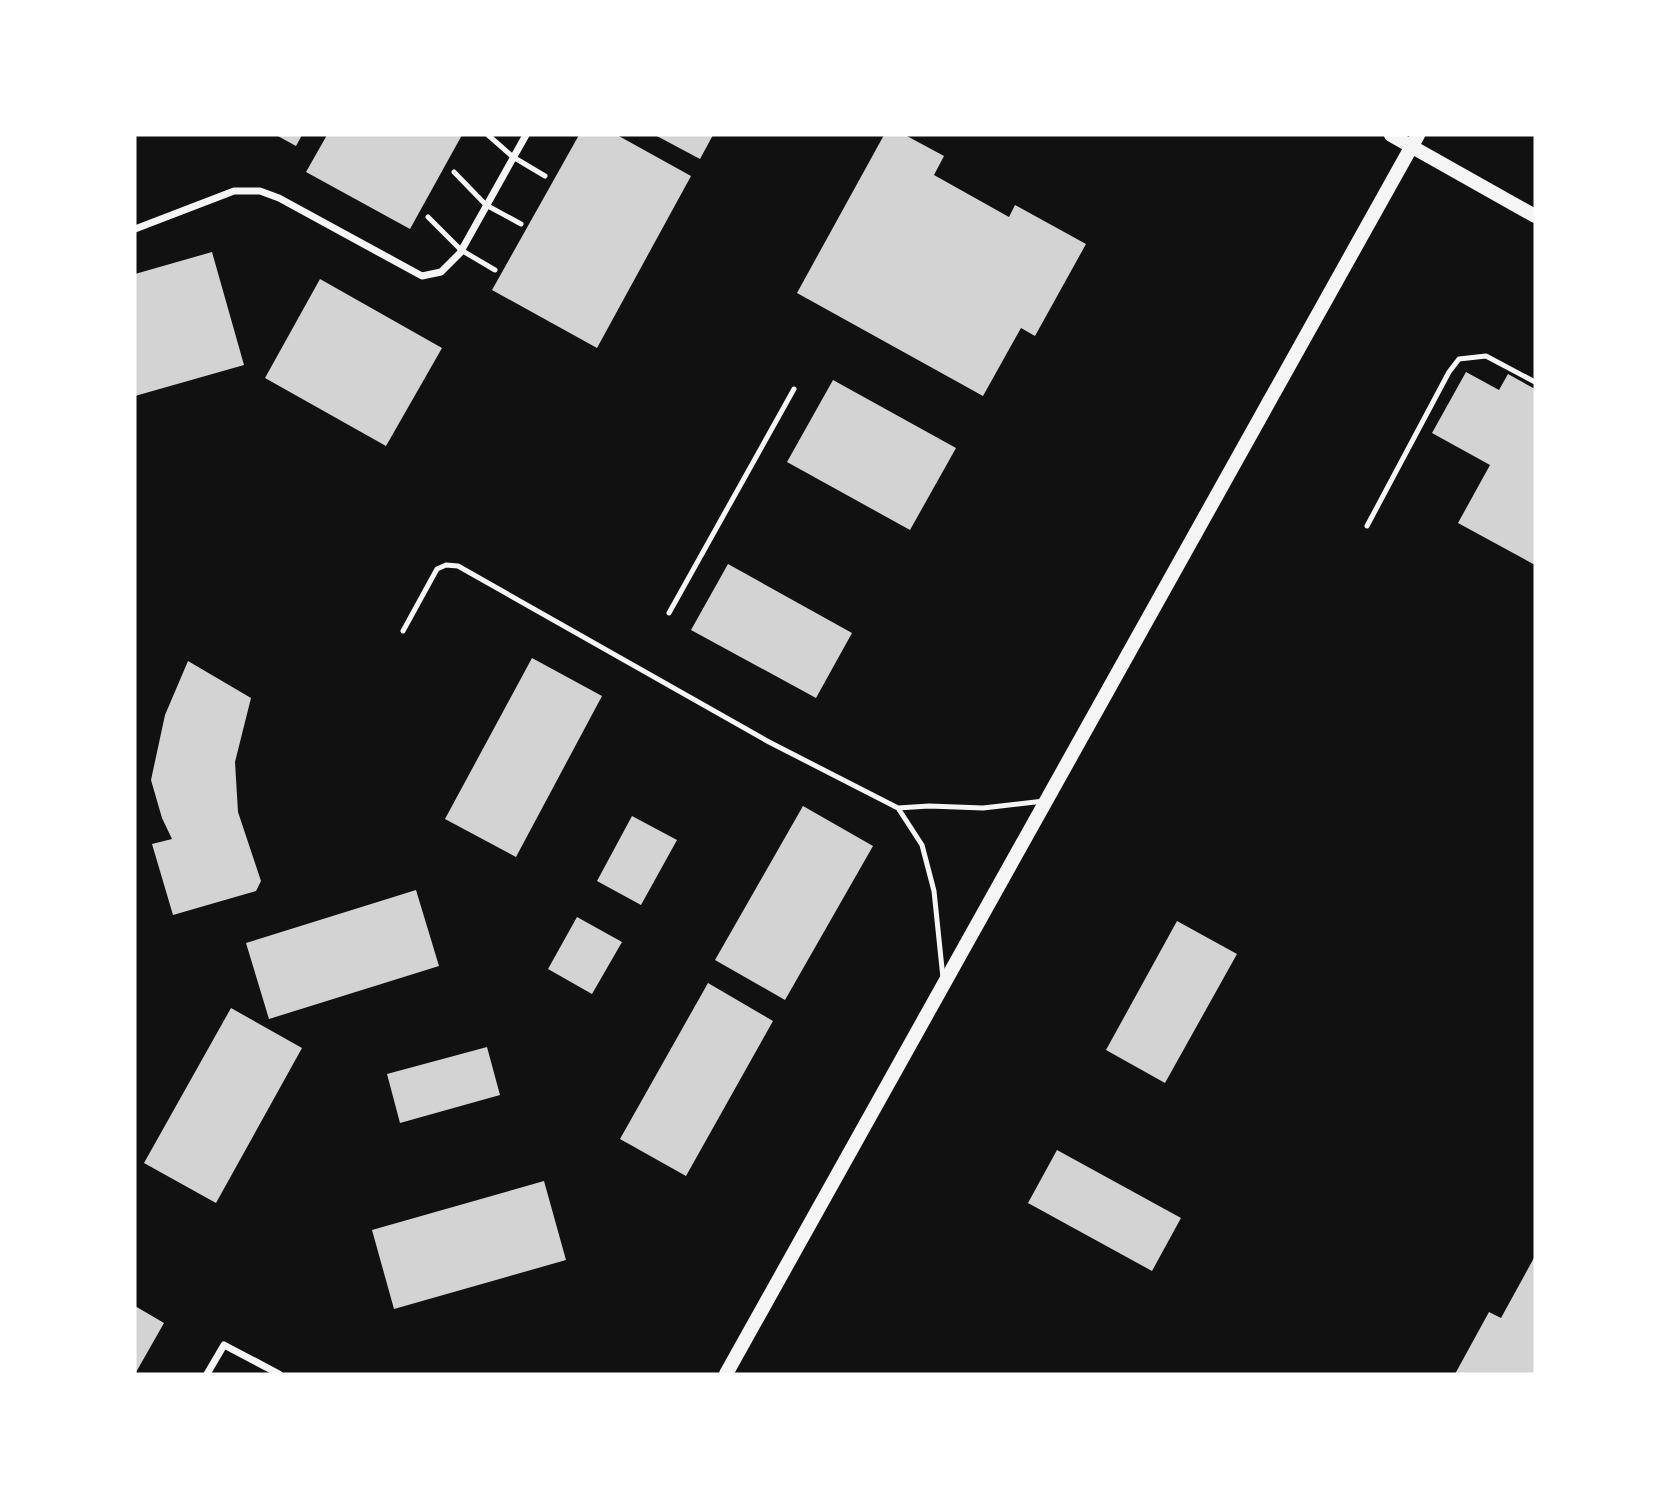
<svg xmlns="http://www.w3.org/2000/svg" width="1670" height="1509" font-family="'DejaVu Sans',sans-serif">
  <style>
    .building { fill: #d3d3d3 }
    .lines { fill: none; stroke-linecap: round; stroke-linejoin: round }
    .service { stroke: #f5f5f5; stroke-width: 5 }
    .minor { stroke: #f5f5f5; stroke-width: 7 }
    .secondary { stroke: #f5f5f5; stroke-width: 14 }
  </style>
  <rect width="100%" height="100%" fill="#111"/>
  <path class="building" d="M276,135h26l-6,11z
    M327,135h135l-52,94 -104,-57z
    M579,135h38l74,41 -94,172 -105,-58z
    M655,135h58l-13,24z
    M884,135h21l39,21 -10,19 75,42 6,-12 71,39 -51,92 -14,-8 -38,68 -186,-103z
    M212,252l32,113 -109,31v-122z
    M320,279l122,69 -56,98 -121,-68z
    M1466,372l33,18 9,-16 27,15v176l-77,-42 32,-58 -58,-32z
    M833,380l123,68 -46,82 -123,-68z
    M728,564l124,69 -36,65 -125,-68z
    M532,658l70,38 -86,161 -71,-38z
    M188,661l63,37 -16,64 3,50 23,69 -5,10 -83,24 -21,-71 20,-5 -10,-21 -11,-38 14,-65z
    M803,806l70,40 -88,154 -70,-40z
    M632,816l45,24 -36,65 -44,-24z
    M416,890l23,76 -170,53 -23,-76z
    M577,917l45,25 -30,52 -44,-25z
    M1177,921l60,33 -72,129 -59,-33z
    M708,983l65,38 -87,155 -66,-37z
    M231,1008l71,40 -86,155 -72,-40z
    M487,1047l13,48 -100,28 -13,-49z
    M1057,1150l124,68 -29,53 -124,-68z
    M544,1181l22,79 -172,49 -22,-79z
    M1535,1256v118h-80l34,-62 12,6z
    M135,1306l29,17 -29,51z"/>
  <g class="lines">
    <path class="service" d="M488,135l25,22 32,19
      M454,172l32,33 35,19
      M428,217l33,33 34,20
      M1367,526l82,-154 10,-13 27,-3 49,26
      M669,613l125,-224
      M403,631l34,-62 9,-4 12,1 311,176 129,66
      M943,978l-9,-87 -12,-46 -24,-37 31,-2 54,2 61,-7"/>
    <path class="minor" d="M135,229l99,-38h26l19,7 143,78 19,-4 19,-19 66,-118
      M207,1374l17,-29 55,29"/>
    <path class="secondary" d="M1391,135l144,81
      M726,1374l692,-1239"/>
  </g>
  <rect width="1670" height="1509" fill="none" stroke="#ffffff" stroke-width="273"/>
</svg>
